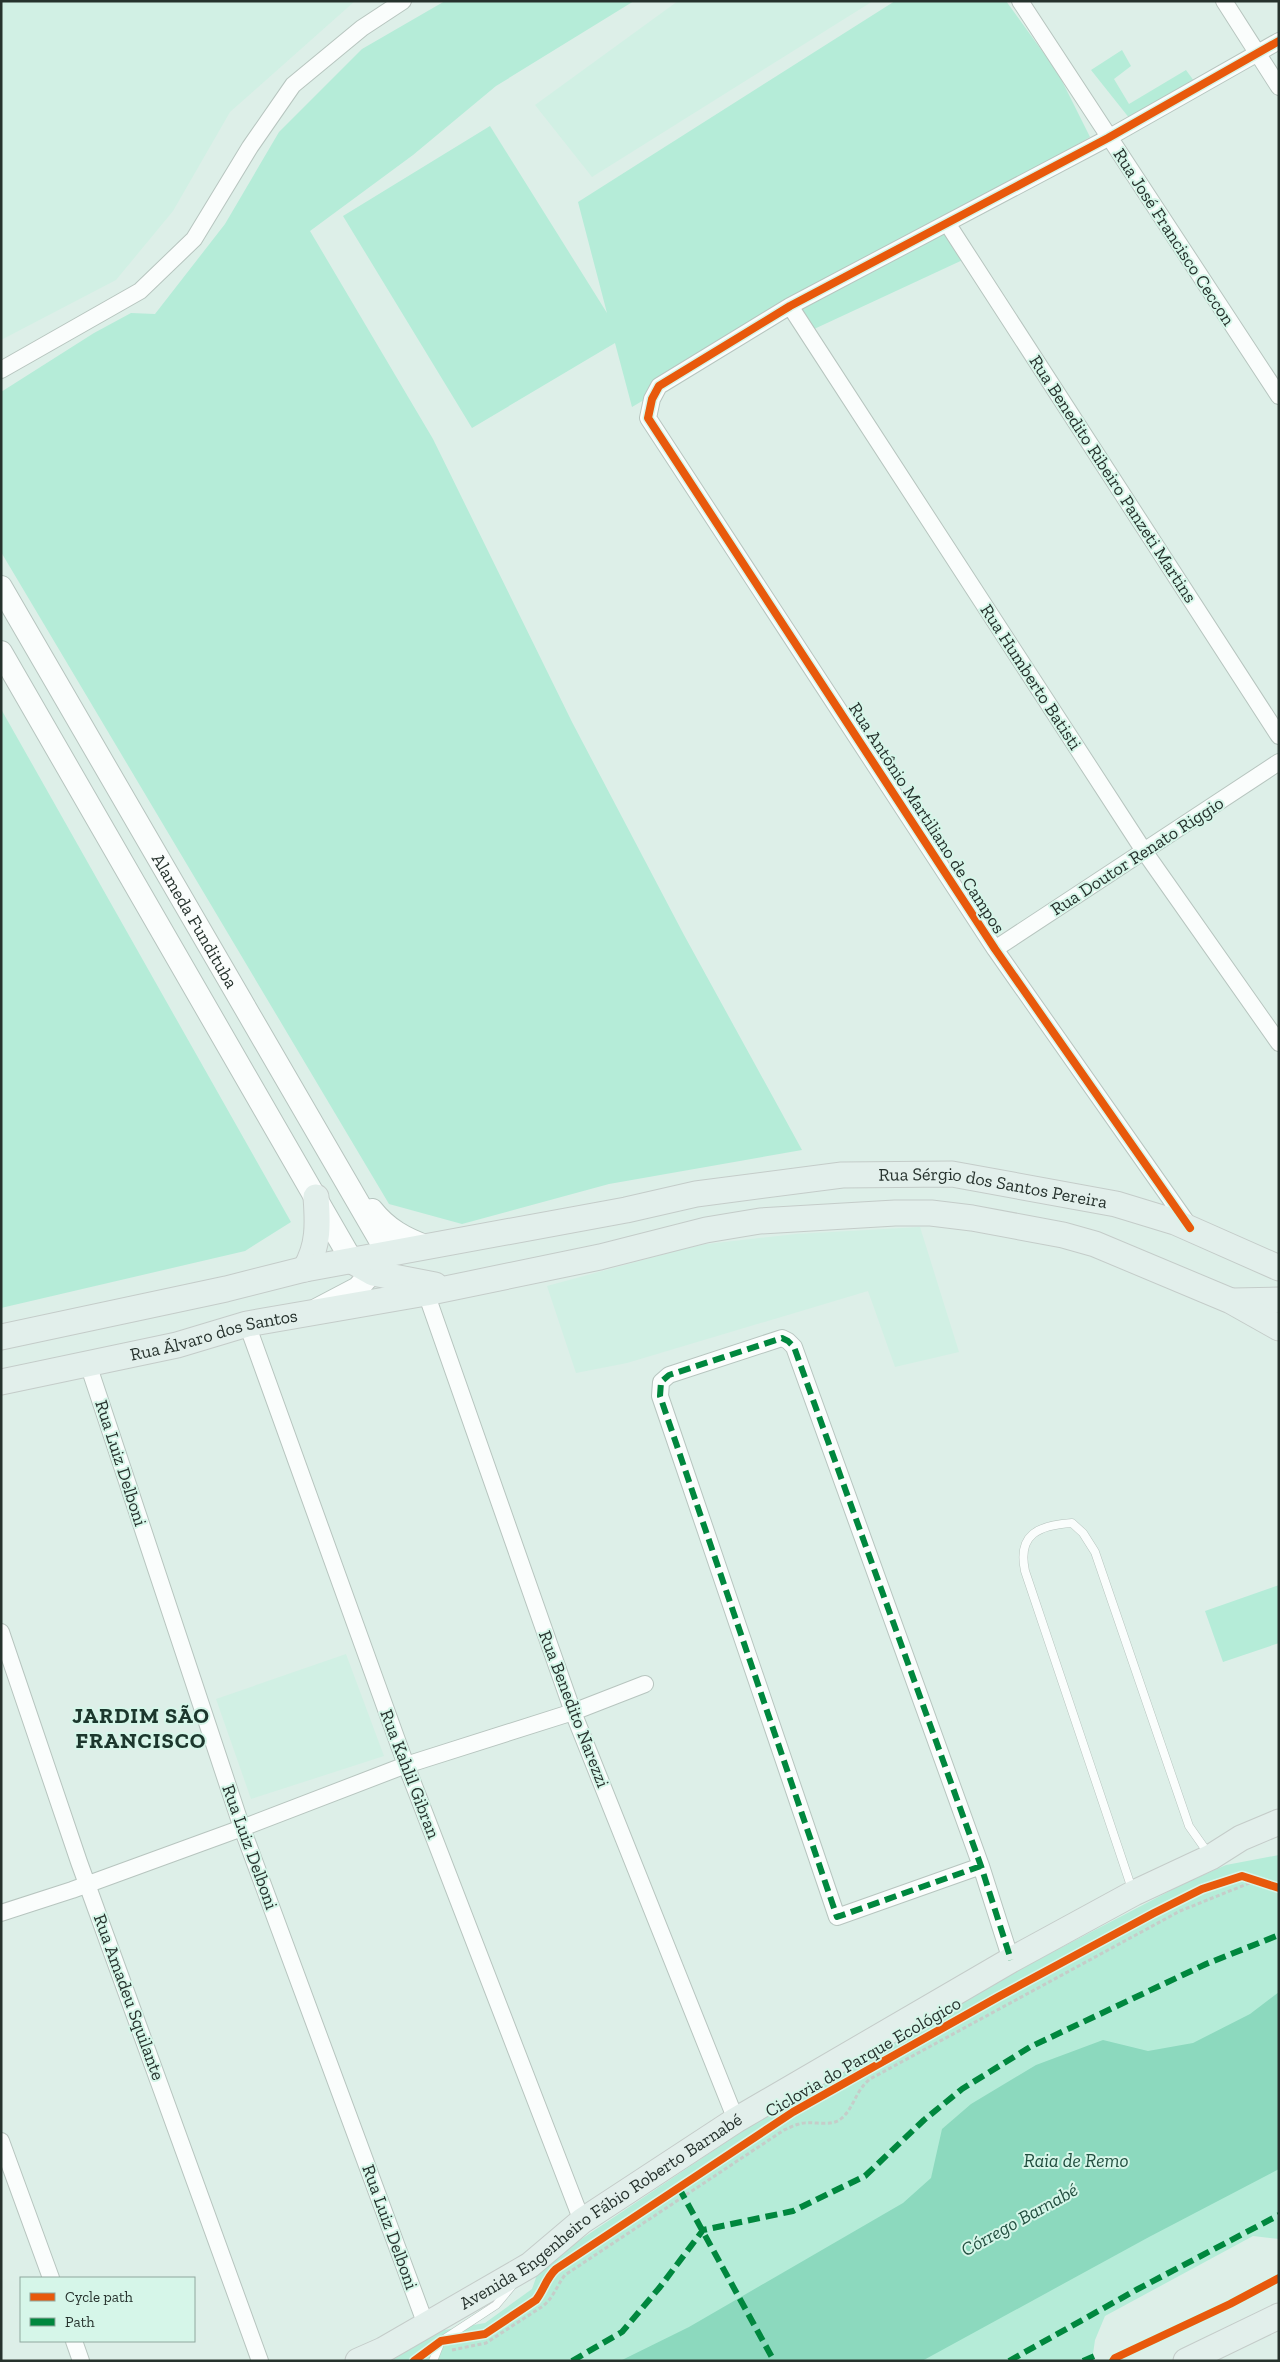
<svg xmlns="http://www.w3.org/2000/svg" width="1280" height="2362" font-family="'Zilla Slab',serif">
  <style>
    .built { fill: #d1f0e4 }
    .green { fill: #b5ecd8 }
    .water { fill: #8cd9be }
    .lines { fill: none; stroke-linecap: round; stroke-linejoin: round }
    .service-casing { stroke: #b7c5bf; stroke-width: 9 }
    .minor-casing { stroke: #b7c5bf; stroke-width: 18 }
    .secondary-casing { stroke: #b7c5bf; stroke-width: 24 }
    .primary-casing { stroke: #c4ccc9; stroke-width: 27 }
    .path { stroke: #c5cdc9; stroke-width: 3; stroke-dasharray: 4 2.5; stroke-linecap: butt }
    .service { stroke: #fafdfc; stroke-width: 8 }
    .minor { stroke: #fafdfc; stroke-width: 16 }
    .secondary { stroke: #fafdfc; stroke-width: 22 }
    .primary { stroke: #e2efeb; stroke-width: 25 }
    .quiet { stroke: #00873e; stroke-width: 6; stroke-dasharray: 12 6; stroke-linecap: butt }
    .cycleway-casing { stroke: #d6f6e9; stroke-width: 11 }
    .cycleway { stroke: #e8590c; stroke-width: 8 }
    .labels { text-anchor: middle; stroke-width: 4; stroke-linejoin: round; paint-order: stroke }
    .street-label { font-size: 18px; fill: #26322d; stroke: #d6f6e9 }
    .water-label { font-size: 19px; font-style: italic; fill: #214d3e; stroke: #d6f6e9 }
    .district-label { font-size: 22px; font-weight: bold; letter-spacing: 1px; fill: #1c372d; stroke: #d6f6e9 }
  </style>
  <rect width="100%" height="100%" fill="#ddefe8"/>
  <path class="built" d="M1,1h354l-125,111 -57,99 -57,69 -115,60z
    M678,1h195l-281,176 -57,-72z
    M920,1227l39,125 -64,15 -27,-76 -241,72 -51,10 -29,-87 151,-41 98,-11z
    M346,1654l38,102 -133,43 -35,-100z"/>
  <path class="green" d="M445,1h189l-138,85 -83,69 -103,76 123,208 139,283 112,213 118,215 -193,34 -147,40 -73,-20 -388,-652v-160l93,-59 37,-20 24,1 70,-90 54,-92 83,-83z
    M895,1h111l52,72 32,64 -458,270 -17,-64 -143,85 -129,-212 147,-90 117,187 -29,-111z
    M1122,50l9,16 -17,13 15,25 57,-34 8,11 -64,38 -39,-49z
    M946,227l21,31 -155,72 -11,-20z
    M1,709l290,513 -46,29 -244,57z
    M1279,1585v58l-56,19 -18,-51z
    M1279,1855v384l-26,-3 -148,80 -10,24 -3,21h-701l48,-30 46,-8 47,-34 6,-17 12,-12 227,-152 222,-128 184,-96 43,-19z"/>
  <path class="water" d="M1279,1992v177l-130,68 -227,124h-302l69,-34 214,-124 28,-25 11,-49 29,-25 65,-39 67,-25 45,11 45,-8 57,-29z"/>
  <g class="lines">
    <g class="service-casing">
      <path id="service" d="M1132,1889l-107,-318c-8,-37 14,-46 47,-48l11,10 12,19 94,274 19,27
        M433,2361l8,-20 55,-36 15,-18"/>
    </g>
    <g class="minor-casing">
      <path id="minor" d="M1020,1l259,395
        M1224,1l55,86
        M947,223l332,513
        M790,306l354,545 135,192
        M1,370l139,-79 54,-52 56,-92 43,-62 69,-57 41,-27
        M995,949l284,-187
        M1190,1227l-195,-278 -347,-531 4,-19 7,-13 131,-80 318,-168 171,-97
        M426,1293l147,419 163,408
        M247,1324l159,441 176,456
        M88,1364l154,464 184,497
        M1,1632l78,230 181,499
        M981,1866l-144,51 -177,-521 1,-14 8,-7 113,-37 6,3 6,6 187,519 30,94
        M1,1913l71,-23 170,-62 164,-63 167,-53 72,-28
        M1,2141l50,137
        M74,2341l7,20"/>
    </g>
    <g class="secondary-casing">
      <g id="secondary">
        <path id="s1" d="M1,587l387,667 -30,34 -40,21"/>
        <path d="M1,652l351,609"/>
        <path d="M372,1210c15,19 33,29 56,37"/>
      </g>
    </g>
    <g class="primary-casing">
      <g id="primary">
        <path d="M352,1261l21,12 62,12"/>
        <path d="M305,1269c14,-23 13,-46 11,-72"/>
        <path d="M1233,1301l46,-1"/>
        <path id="s2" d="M1,1337l225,-48 79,-20 321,-59 70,-16 146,-19 110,-1 164,30 59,18 104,46"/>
        <path id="s3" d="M1,1382l176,-37 70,-21 179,-31 174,-36 106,-27 54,-9 135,-8h36l41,5 91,17 32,9 136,57 48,27"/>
        <path id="s4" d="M358,2361l25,-11 147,-85 52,-44 154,-101 275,-160 123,-67 77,-36 30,-19 38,-16"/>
        <path d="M1186,2361l93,-45"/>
      </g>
    </g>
    <path class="path" d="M452,2350l34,-7 57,-37c11,-9 14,-21 22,-31l219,-145c5,-2 10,-5 15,-6 13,-4 32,4 43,-6 13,-12 13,-27 28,-39l310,-168 77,-31"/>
    <use href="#service" class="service"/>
    <use href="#minor" class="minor"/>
    <use href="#secondary" class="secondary"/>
    <use href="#primary" class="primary"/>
    <path class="quiet" d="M981,1866l-144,51 -177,-521 1,-14 8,-7 113,-37 6,3 6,6 187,519 30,94
      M679,2188l95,173
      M572,2361l50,-29 38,-45 43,-57 90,-19 72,-35 59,-56 38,-31 68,-42 176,-83 73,-29
      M1009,2361l127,-71 143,-75
      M1083,2361l16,-7"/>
    <g class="cycleway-casing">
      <path id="cycleway" d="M1190,1228l-195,-279 -347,-531 4,-19 7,-13 131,-80 318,-168 171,-97
        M414,2361l27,-20 44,-7 51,-34c8,-10 10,-22 20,-31l237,-157 205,-115 156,-84 48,-24 40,-13 37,12
        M1113,2361l2,-3 115,-54 49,-26"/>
    </g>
    <use href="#cycleway" class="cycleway"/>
  </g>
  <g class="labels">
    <g class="street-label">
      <text transform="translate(1174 237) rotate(57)" y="6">Rua José Francisco Ceccon</text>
      <text transform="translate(1113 479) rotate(57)" y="6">Rua Benedito Ribeiro Panzeti Martins</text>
      <text transform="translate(1031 677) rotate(57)" y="6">Rua Humberto Batisti</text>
      <text transform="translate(927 818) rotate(57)" y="6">Rua Antônio Martiliano de Campos</text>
      <text transform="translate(1137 856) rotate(-33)" y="6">Rua Doutor Renato Riggio</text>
      <text dy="6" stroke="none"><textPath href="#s1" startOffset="386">Alameda Fundituba</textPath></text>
      <text dy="6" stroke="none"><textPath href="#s2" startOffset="1009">Rua Sérgio dos Santos Pereira</textPath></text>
      <text dy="6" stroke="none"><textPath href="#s3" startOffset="218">Rua Álvaro dos Santos</textPath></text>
      <text transform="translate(121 1463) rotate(72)" y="6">Rua Luiz Delboni</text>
      <text transform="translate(574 1709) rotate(69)" y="6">Rua Benedito Narezzi</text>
      <text transform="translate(410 1774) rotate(69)" y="6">Rua Kahlil Gibran</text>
      <text transform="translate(250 1847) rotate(70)" y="6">Rua Luiz Delboni</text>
      <text transform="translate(129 1997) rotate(70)" y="6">Rua Amadeu Squilante</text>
      <text transform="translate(863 2057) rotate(-30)" y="6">Ciclovia do Parque Ecológico</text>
      <text dy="6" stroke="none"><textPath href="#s4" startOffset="286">Avenida Engenheiro Fábio Roberto Barnabé</textPath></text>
      <text transform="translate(390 2227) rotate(70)" y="6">Rua Luiz Delboni</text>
    </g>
    <g class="water-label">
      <text x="1076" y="2167">Raia de Remo</text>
      <text transform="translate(1019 2219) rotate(-29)" y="7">Córrego Barnabé</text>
    </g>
    <g class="district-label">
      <text x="141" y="1723">JARDIM SÃO<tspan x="141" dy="25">FRANCISCO</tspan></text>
    </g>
  </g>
  <rect width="1280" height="2362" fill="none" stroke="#26322d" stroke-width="5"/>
  <rect x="20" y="2277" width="175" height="65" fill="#d6f6e9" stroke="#90a89e"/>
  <rect x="30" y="2293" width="25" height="8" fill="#e8590c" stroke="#90a89e"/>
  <text x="65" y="2302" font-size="15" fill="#26322d">Cycle path</text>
  <rect x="30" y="2318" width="25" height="8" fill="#00873e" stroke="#90a89e"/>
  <text x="65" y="2327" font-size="15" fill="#26322d">Path</text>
</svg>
